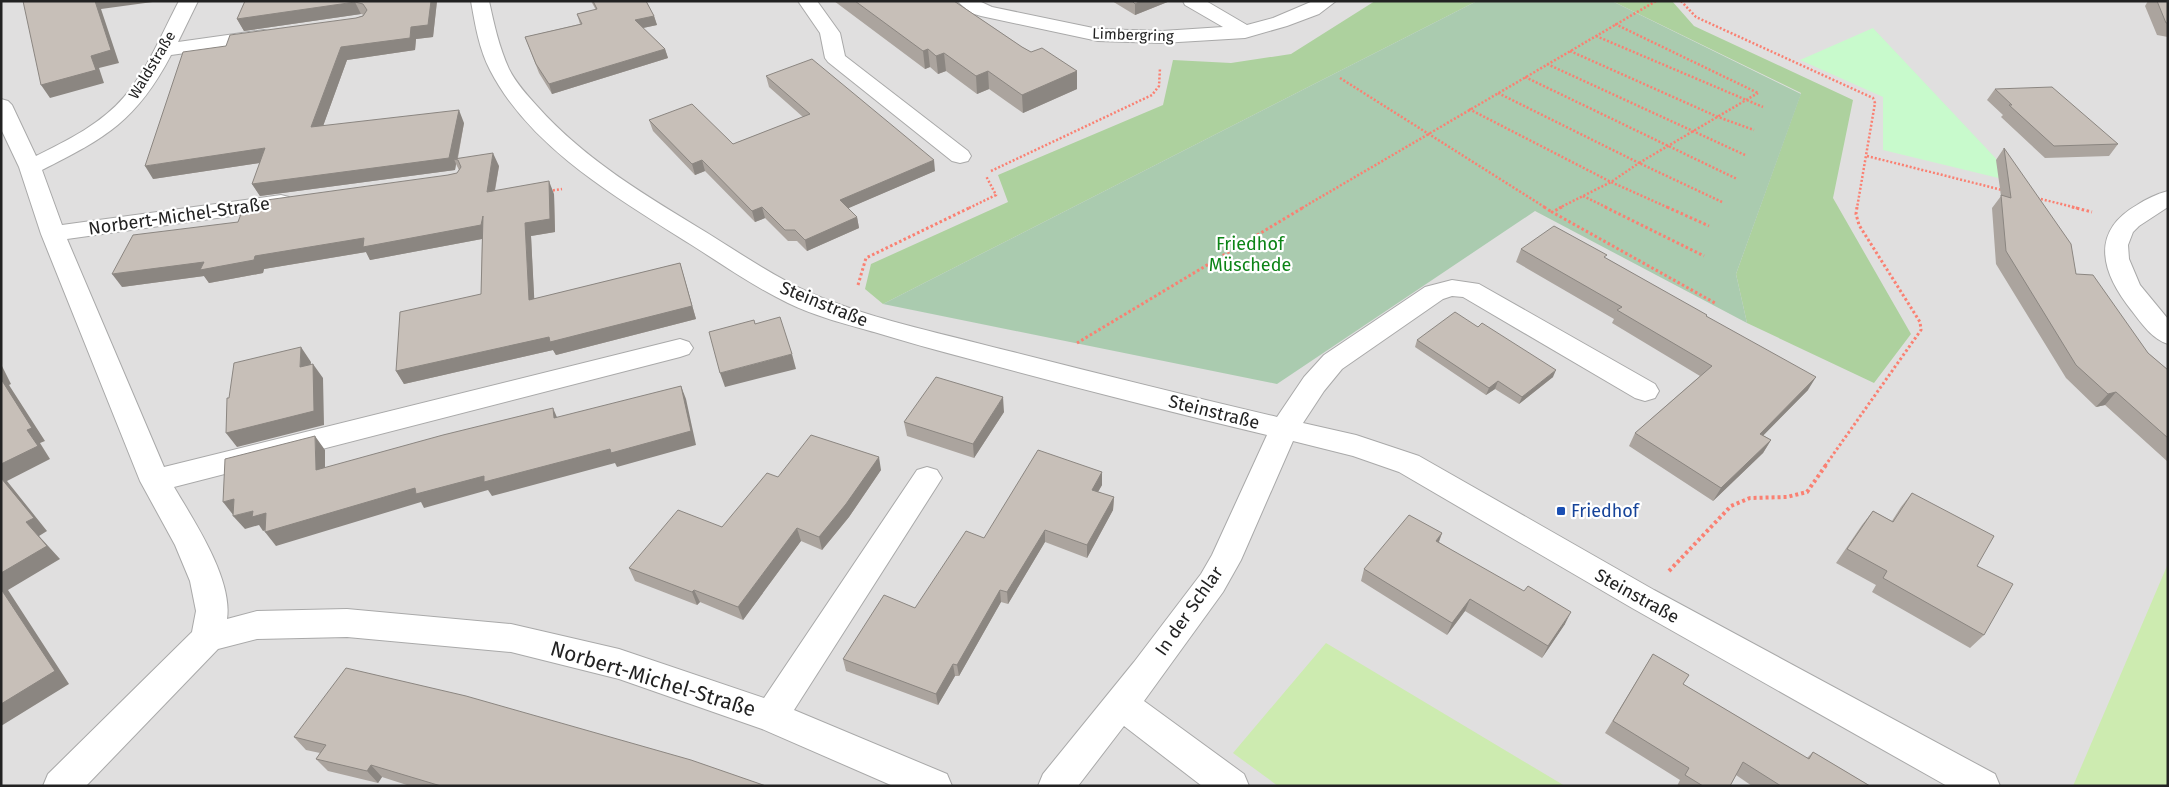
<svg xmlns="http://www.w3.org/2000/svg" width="2169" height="787" font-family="'Fira Sans',sans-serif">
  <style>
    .residential { fill: #e0dfdf }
    .grass { fill: #cdebb0 }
    .forest { fill: #add19e }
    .cemetery { fill: #aacbaf }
    .park { fill: #c8facc }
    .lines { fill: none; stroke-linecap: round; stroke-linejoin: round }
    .minor-casing { stroke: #a9a9a9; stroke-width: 2 }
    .path-far2 { stroke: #fa8072; stroke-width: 2.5; stroke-dasharray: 2 2; stroke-linecap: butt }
    .path-far1 { stroke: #fa8072; stroke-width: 3; stroke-dasharray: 2.5 2.5; stroke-linecap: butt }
    .path { stroke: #fa8072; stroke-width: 4; stroke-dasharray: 3 3; stroke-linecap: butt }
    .minor { fill: #fff; fill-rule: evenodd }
    .wall { fill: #aba49e }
    .shaded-wall { fill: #8b8681 }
    .building { fill: #c7bfb8; stroke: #8b8681 }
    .transit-dot { fill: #1a4fb4; stroke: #fff; stroke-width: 2 }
    .labels { text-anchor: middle; stroke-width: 4.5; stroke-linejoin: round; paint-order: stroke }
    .far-street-label { font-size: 15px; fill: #222; stroke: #fff }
    .street-label { font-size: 18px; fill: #222; stroke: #fff }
    .park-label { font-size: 18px; fill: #0c8416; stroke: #fff }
    .transit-label { font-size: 18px; fill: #164399; stroke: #fff; text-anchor: start }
    .near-street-label { font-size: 21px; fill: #222; stroke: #fff }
  </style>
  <rect width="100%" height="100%" fill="#f2efe9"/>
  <path class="residential" d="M1,1h2167v785h-2167z"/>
  <path class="grass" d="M2167,566l1,220h-95z
    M1326,643l239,143h-287l-45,-33z"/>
  <path class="forest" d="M1375,1h102l-594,303 -18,-15 6,-25 137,-62 -10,-27 165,-70 10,-45 58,3 60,-9z
    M1612,1h60l22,25 159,74 -20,98 78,136 -37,49 -127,-60 -11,-49 65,-181z"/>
  <path class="cemetery" d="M1477,1h135l189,93 -65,180 11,49 -212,-112 -258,173 -394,-80z"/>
  <path class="park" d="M1873,28l146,155 -136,-33v-53l-83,-37z"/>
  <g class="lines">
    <g class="minor-casing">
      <path id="minor" d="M179,1h19l-20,41 86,-12 7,2 3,4 -3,4 -7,2 -93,13c-34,65 -65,83 -129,115l20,55 219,-30 8,2 4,5 -4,5 -8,2 -214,30 97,228 516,-128 9,3 4,6 -4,6 -9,3 -506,130c20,34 59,92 53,132l30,-8 90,-2 164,15 108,25 145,49 153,-228 10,-3 10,3 5,8 -5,8 -143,224 153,64 5,12h-59l-131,-57 -143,-50 -108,-27 -164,-15 -90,2 -39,10 -132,137h-43l5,-12 144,-142 4,-21 -6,-30 -15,-36 -35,-64 -99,-247 -22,-67 -18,-38v-30l7,2 4,4 24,51c32,-16 65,-32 88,-59 24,-28 38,-64 55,-96z
        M471,1h18c5,23 10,46 20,68 7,14 18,26 28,37 48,54 111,91 172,128 32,20 64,42 97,57 55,25 117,38 175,53 99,25 197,50 296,73l27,-40 20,-22 101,-68 27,-7 27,4 176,100 4,7 -4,7 -10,3 -10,-3 -172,-101 -11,-1 -9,3 -101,70 -18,22 -21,32 53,12 63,21 235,134 341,184 5,12h-53l-315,-178 -233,-136 -46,-16 -60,-15 -52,119 -18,32 -79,109 100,73 5,12h-47l-78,-60 -46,60h-40l5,-12 91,-112 67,-88 11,-19 55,-120c-101,-24 -201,-50 -301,-77 -31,-8 -62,-17 -92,-26 -29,-8 -59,-16 -86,-29 -34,-16 -66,-39 -98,-59 -72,-46 -160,-96 -200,-174 -11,-21 -15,-46 -19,-69z
        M798,1h19l23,32 5,23 123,95 3,5 -3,5 -8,2 -8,-2 -124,-99 -3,-4 -5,-25z
        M957,1h22l13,6 106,22 64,2 61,-4 -38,-22 -2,-4h23l41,24 26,-7 40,-17h23l-17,13 -32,12 -42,12 -83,5 -64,-2 -117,-25 -10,-3z
        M2168,191v16l-29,19 -6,6 -5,13 1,14 11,26 28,34v25c-16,-5 -26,-20 -36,-33 -29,-36 -44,-78 5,-106 9,-6 20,-11 31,-14z"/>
    </g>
    <path class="path-far2" d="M1681,1l15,16 177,81 2,5 -18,105
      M1615,24l143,69
      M1596,36l167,71
      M1570,51l148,66 36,13
      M1547,64l198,91
      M1525,77l212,102
      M1340,78l206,130
      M1498,93l141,70 -28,19 -52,26
      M1469,109l142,73 58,26
      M1867,156l135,34
      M991,171l161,-76 7,-9 1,-18
      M549,191l13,-2
      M1583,196l25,12
      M2037,198l40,10
      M1722,202l-83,-39 119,-70
      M969,208l27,-13 -10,-19
      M1302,208l354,-207"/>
    <path class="path-far1" d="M1544,207l8,5
      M1562,207l-10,5 163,91
      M1605,207l99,49
      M1667,207l42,19
      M2072,207l20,5
      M858,285l8,-27 105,-51
      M1077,343l227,-136
      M1825,466l96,-136 -1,-8 -61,-97 -3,-11 1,-7"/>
    <path class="path" d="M1669,571l62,-65 19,-8 37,-1 20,-5 19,-27"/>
    <use href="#minor" class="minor"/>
  </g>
  <path class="wall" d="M245,1h192l-4,36 -17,2 -1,11 -68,10 -24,66 141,-3 -6,35 41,8 -4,25 59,3 1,38 -24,4 3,63 146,-36 16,56 -140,36 -3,-5 -149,34 -8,-13 85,-77 1,-55 -112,21 -4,-8 -102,17 -1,4 -54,10 -5,-7 -82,11 116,-65 210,-47 9,-2 2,-3 -3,-6 -1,6 -195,26 -8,-12 8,-21 -107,16 73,-133 130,-28 8,-3 -3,-1 -117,17 -7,-12z
    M591,1h55l8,15 3,9 -14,3 22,21 3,9 -116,36 -13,-21 -14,-36 55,-13 -3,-10 19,-4z
    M834,1h120l68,46 9,5 46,19v18l-54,24 -34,-24 -12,5 -31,-23 -8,3 -8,-7 -5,2z
    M1112,1h58l-35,14z
    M2148,1h20v36l-11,-2 -12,-29z
    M766,76l169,95 -87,37 9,9 2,11 -52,23 -10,-10h-9l-23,-23 -10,4 -50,-51 -10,4 -42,-44 -4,-11 84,24 70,-27 -34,-30z
    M1995,89l123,55 -9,12 -64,2 -44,-41 2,-2 -16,-15z
    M2004,148l72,126 72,79 20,17v92l-63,-57 -9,2 -30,-29 -70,-114 -4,-56 9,-12 -5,-36z
    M1521,249l85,9 100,58 102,74 -45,45 8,5 -8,13 -50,48 -84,-55 6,-13 65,-57 -88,-53 2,-4 -98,-57z
    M1417,340l136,37 -34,27 -24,-15 -9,6 -71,-48z
    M1004,412l-30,46 -67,-22 -3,-14z
    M881,470l-32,47 -27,33 -21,-9 -58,79 -43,-18 -3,3 -62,-24 -6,-13 93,-41 56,-50z
    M1102,472v13l-4,7 16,5 -1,13 -26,48 -42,-16 -37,62 -7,-2 -42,74h-4l-17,29 -92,-34 -3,-12 72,-51 69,-70z
    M1912,493l65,73 7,69 -14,13 -98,-56 4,-7 -40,-22 26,-38 11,-14 19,10 9,-14z
    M1442,533l-3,9 126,82 -23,34 -77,-47 -18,24 -86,-54 3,-12z
    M1653,654l30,30 124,74 6,-6 57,34h-118l-16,-11 -6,11h-53l3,-6 -75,-47z
    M294,737l472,49h-356l-28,-9 -4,6 -50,-12 -12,-12 4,-6 -14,-3z"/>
  <path class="shaded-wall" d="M95,1h65l-59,8 18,54 -20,5 5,15 -54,15 -9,-13 50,-29z
    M431,1h6l-4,36 -17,2 -1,11 -68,10 -29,80 -7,-13 30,-80 70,-20z
    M1141,1h29l-35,14v-11z
    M355,2l6,12 -117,17 -7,-12z
    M654,16l3,9 -19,4 -3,-9z
    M665,49l3,9 -116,36 -3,-10z
    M928,49l2,18 -5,2 -2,-18z
    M944,53l2,18 -8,3 -2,-18z
    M988,71l1,18 -12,5 -1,-18z
    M1077,71v18l-54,24 -1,-18z
    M459,110l5,13 -7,37 -3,-1 2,5 -1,6 -195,26 -8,-12z
    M265,148l7,13 -119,18 -8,-13z
    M493,153l6,13 -7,39 -5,-13z
    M702,160l3,11 -10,4 -3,-11z
    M934,160l1,11 -93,40 -2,-11z
    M549,181l5,13 1,38 -24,4 4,77 -6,-13 -4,-77z
    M762,207l3,11 -10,4 -3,-11z
    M483,216l4,22 -117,22 -4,-8 -102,17 -1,4 -54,10 -5,-7 -82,11 -10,-13z
    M857,217l2,11 -52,23 -2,-11z
    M680,263l16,56 -140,36 -3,-5 -149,34 -8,-13z
    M301,347l10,15 -2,19 -9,-14z
    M792,354l4,15 -71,18 -5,-14z
    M1,364l10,20 -2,1 36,56 -5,2 10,16 -43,22 40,50 -8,5 21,23 -52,31 61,94 -68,42v-153l25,-51 -25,-44v-14l26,-34 -26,-51z
    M313,364l10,14 1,47 -87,22 -11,-14z
    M1556,370l-3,7 -34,27 3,-7z
    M1816,377l-8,13 -56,57 8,-13z
    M1498,381l-3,8 -9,6 3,-7z
    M681,386l5,13 10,46 -79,22 -2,-4 -123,33 -4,-6 -64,18 -3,-6 -145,44 -11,-14z
    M2116,392l-11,13 -9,2 12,-13z
    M1003,397l1,15 -30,46 -1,-14z
    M553,408l6,14 -5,-4z
    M315,436l10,14v34l-9,-14z
    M1771,440l-8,13 -50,48 8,-13z
    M879,457l2,13 -32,47 -27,33 -3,-13z
    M1102,472v13l-10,17v-12z
    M1114,497l-1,13 -26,48v-13z
    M234,499v17l-11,-14z
    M253,511l13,2 11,14 -14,4 -4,-6 -14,4 -12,-13z
    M797,528l4,13 -58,79 -5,-13z
    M1045,530v12l-37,62 -1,-12z
    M1442,533l-5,13 -1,-5z
    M694,590l6,12 -3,3 -5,-13z
    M1000,590l1,12 -42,74 -2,-11z
    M1470,599l-5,12 -18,24 5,-12z
    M1571,612l-6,12 -23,34 6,-12z
    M953,664l2,12 -17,29 -2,-11z
    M371,765l11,12 -4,6 -11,-12z"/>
  <path class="building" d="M23,1h72l16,49 -20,6 5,14 -55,15z
    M245,1h186l-3,24 -17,2 -1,11 -69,9 -30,80 148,-17 -10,48 -197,26 13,-36 -120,18 38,-114 43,-6 4,-11 126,-17 7,-2 4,-6 -4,-6 -8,-2 -118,17z
    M593,1h53l8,15 -19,4 30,29 -116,35 -13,-20 -11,-27 57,-13 -5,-10 20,-5z
    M855,1h99l68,46 9,5 11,-4 35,23 -55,24 -34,-24 -12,5 -32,-23 -8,3 -8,-7 -5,2z
    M1132,1h9l-6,3z
    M2157,1h11v22h-2z
    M812,59l122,101 -94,40 17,17 -52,23 -10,-10h-10l-23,-23 -10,4 -50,-51 -10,4 -43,-44 43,-16 41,40 77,-30 -44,-38z
    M2052,87l66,57 -64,2 -45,-41h3l-17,-16z
    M2004,148l67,96 5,30 17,1 55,78 20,17v68l-52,-46 -8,2 -32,-29 -70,-114 -5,-56 10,3z
    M493,153l-6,39 62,-11 1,38 -25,4 4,77 151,-37 12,43 -142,36 -1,-5 -153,34 4,-59 81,-18 2,-78 -2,9 -118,22 1,-9 -109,18 -1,4 -54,10 4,-8 -92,12 21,-39 105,-13 7,-19 203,-28 9,-2 4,-6 -3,-7 -4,-1z
    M1554,226l53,29 -3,2 103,58 -1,1 110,61 -56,57 11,6 -50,48 -86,-55 77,-67 -95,-56 5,-3 -101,-58z
    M1455,312l23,15 4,-4 74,47 -34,27 -24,-16 -9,7 -72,-48z
    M780,317l12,37 -72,19 -11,-41 45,-12 1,4z
    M301,347l-1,20 13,-3 1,47 -88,22 1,-35h2l5,-35z
    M936,377l67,20 -30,47 -69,-22z
    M1,379l31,49 -5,2 11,16 -37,18z
    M681,386l10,45 -80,22 -1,-4 -126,33v-6l-68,18 -1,-6 -150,44 1,-19 -14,4 1,-6 -20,5 1,-17 -11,3 2,-43 90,-23 1,34 127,-35 110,-27 1,10z
    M811,435l68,22 -33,47 -27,33 -22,-9 -59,79 -44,-17 -2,2 -63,-24 49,-58 44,17 45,-54 11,4z
    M1038,450l64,22 -10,18 22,7 -27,48 -42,-15 -38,62 -7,-2 -43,75 -4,-1 -17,30 -93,-35 41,-64 31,13 51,-77 18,7z
    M1,478l33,40 -8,4 21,24 -46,27z
    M1912,493l82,43 -17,30 36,18 -29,51 -101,-57 4,-7 -40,-22 26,-38 20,11z
    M1409,515l33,18 -6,8 88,50 4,-5 43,26 -23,34 -78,-47 -18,24 -88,-54z
    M1,589l54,82 -54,33z
    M1653,654l36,21 -6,9 126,75 4,-7 57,34h-89l-38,-24 -13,24h-27l-18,-11 4,-7 -76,-47z
    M346,668l120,28 225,64 75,26h-325l-70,-21 -4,6 -51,-12 10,-14 -32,-8z"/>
  <rect class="transit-dot" x="1556" y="506" width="10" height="10" rx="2.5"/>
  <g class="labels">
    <g class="far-street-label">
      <text transform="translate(1133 35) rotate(2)" y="5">Limbergring</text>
      <text transform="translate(152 65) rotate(-59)" y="5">Waldstraße</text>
    </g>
    <g class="street-label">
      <text transform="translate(179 216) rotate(-8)" y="6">Norbert-Michel-Straße</text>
      <text transform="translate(824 304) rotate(22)" y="6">Steinstraße</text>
      <text transform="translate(1214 412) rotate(14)" y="6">Steinstraße</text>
      <text transform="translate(1637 596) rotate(29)" y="6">Steinstraße</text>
      <text transform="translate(1189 611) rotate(-55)" y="6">In der Schlar</text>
    </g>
    <g class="park-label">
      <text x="1250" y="250">Friedhof<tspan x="1250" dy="21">Müschede</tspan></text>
    </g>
    <g class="transit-label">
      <text x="1571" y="517">Friedhof</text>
    </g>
    <g class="near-street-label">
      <text transform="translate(653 679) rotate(17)" y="7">Norbert-Michel-Straße</text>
    </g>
  </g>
  <rect width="2169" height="787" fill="none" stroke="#222222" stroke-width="5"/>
</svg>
